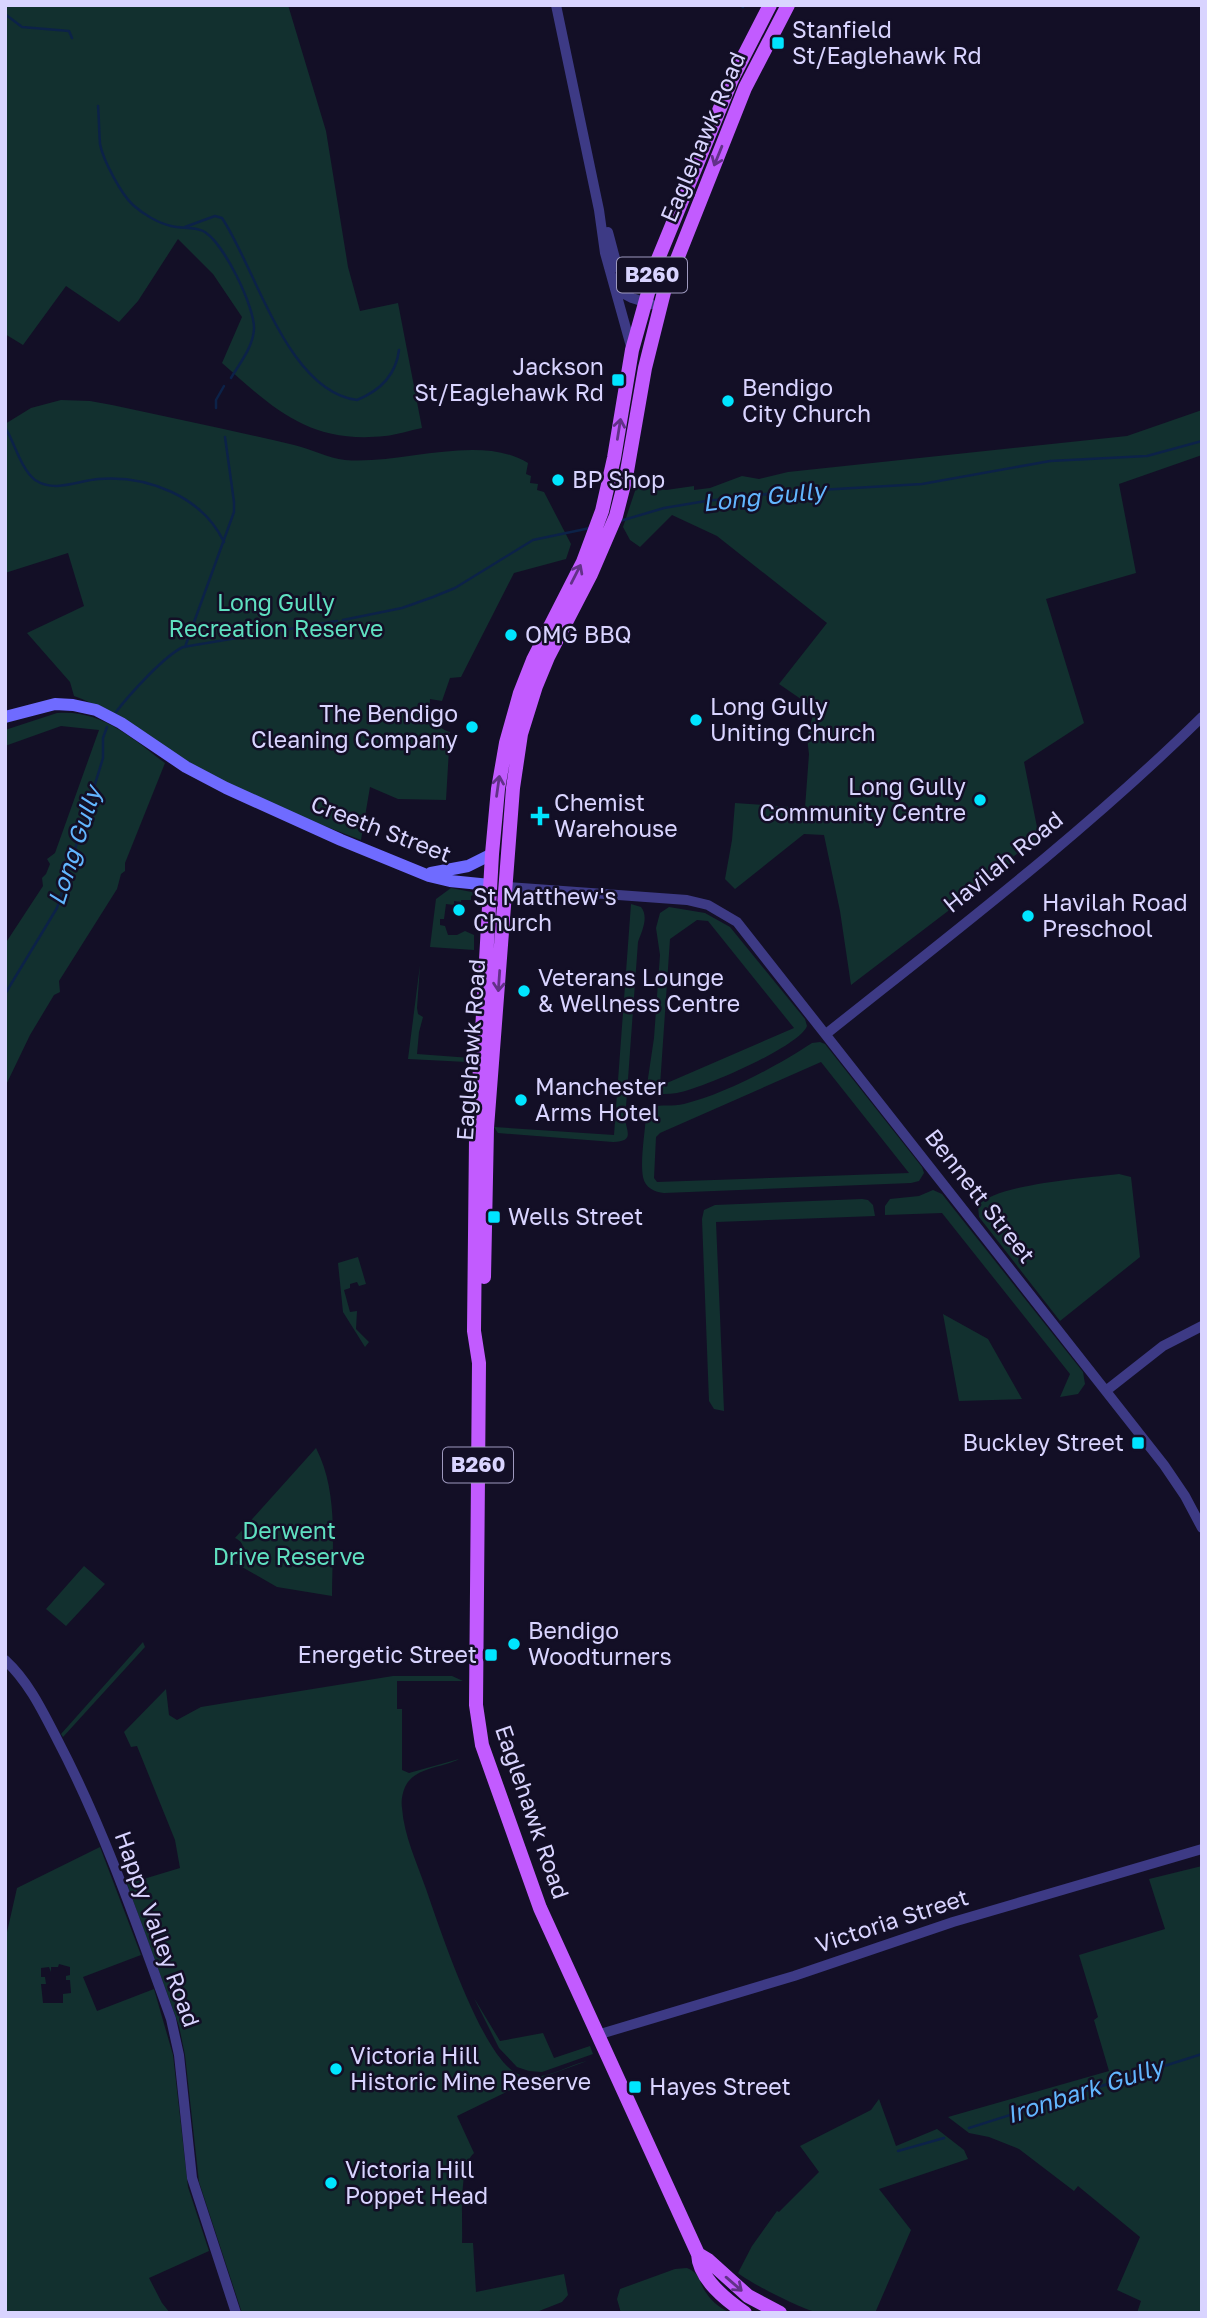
<svg xmlns="http://www.w3.org/2000/svg" width="1207" height="2318" font-family="'Golos Text',sans-serif">
  <style>
    .green { fill: #12302f; fill-rule: evenodd }
    .lines { fill: none; stroke-linecap: round; stroke-linejoin: round }
    .stream { stroke: #0c2248; stroke-width: 2.5 }
    .tertiary { stroke: #3d3a85; stroke-width: 10 }
    .secondary { stroke: #6f6bff; stroke-width: 12 }
    .primary { stroke: #c25bff; stroke-width: 14 }
    .oneway { stroke: #623188 }
    .poi-dot { fill: #00e5ff; stroke: #130f26; stroke-width: 2.5 }
    .labels { text-anchor: middle; stroke-width: 5; stroke-linejoin: round; paint-order: stroke }
    .shield { fill: #130f26; stroke: #9e99be; stroke-width: 2 }
    .shield-label { font-size: 21px; font-weight: bold; fill: #d9d4ff }
    .poi-label { font-size: 23px; fill: #d9d4ff; stroke: #130f26; text-anchor: start }
    .street-label { font-size: 23px; fill: #d9d4ff; stroke: #130f26 }
    .park-label { font-size: 23px; fill: #5fe0c0; stroke: #130f26 }
    .water-label { font-size: 24px; font-style: italic; fill: #62b6ff; stroke: #130f26 }
  </style>
  <rect width="100%" height="100%" fill="#130f26"/>
  <path class="green" d="M5,5h283l38,126 22,136 12,44 38,-8 24,125c-12,2 -25,7 -37,8 -76,8 -111,-27 -163,-73l20,-46 -29,-43 -35,-35 -40,62 -19,21 -53,-36 -43,59 -18,-11z
    M61,400l29,1 22,4c61,13 122,26 182,40 17,4 34,13 51,15 56,5 134,-27 183,3l-2,11 5,2 -1,7 8,1 -1,6 7,2 27,52 -5,15 -52,14 -53,104 -11,1 -8,23 -12,-2c-1,14 5,29 20,33l-4,68 -48,-1 -28,-12 -9,53c-51,-20 -104,-39 -152,-66 -46,-26 -86,-60 -135,-78l-4,-14 -43,-49 57,-27 -16,-53 -63,20v-149l26,-16z
    M1202,410v45l-83,29 17,89 -90,26 38,124 -60,39 15,75 -29,22 1,4 -160,122 -11,-74 -16,-76 -20,-1 -69,55 -10,-10 7,-39 3,-37 70,5 4,-54 -2,-16 7,-27 -3,-5 -32,-22 48,-61 -110,-87 -45,-21 -32,32 -10,-7 -7,-13 14,-42 29,5 28,-4v4l16,-2 32,-12 17,3 29,-7 339,-36z
    M57,713c44,-4 75,25 108,50l-40,100v8l-4,3 -4,15 -58,92 1,11 -6,3 -24,40 -25,52v-143l38,-58 -1,-8 4,-4 4,-10 -3,-5 8,-6 44,-123 -38,-4 -56,20v-16z
    M451,888l26,5 -6,3v4h-10v2l-7,-1v4l-8,-1 -2,15h-4v6l5,1 3,9h9l8,-4 9,4v15l-44,-3 6,-48z
    M631,904l10,3c8,10 1,24 -3,35l-13,178c3,14 8,21 -12,22l-115,-9 -4,-6 120,8z
    M669,907l36,6 25,14 75,92 2,7c-8,21 -106,63 -130,67 -9,1 -18,2 -27,-1l-3,-7 7,-47 6,-83 -4,-27 4,-15zM697,920l11,1 86,107 -134,58 10,-147z
    M420,965l-3,43 1,6 5,3 -4,15 -2,22 54,4 -4,4 -59,-3z
    M820,1042l5,2 97,123 2,6 -5,8 -8,2 -247,10c-9,-1 -19,-5 -21,-16 -3,-16 2,-44 3,-62l5,-8c10,-3 22,0 33,-3 41,-10 93,-38 128,-61zM821,1062l88,111 -252,9 -3,-4 2,-41 4,-4z
    M1119,1174l12,3 9,80 -80,64 -81,-104 -1,-11c16,-22 111,-28 141,-32z
    M933,1190l9,4 141,178 2,12 -7,10 -18,3 10,-23 -128,-161 -57,2v-9l5,-7 29,-3z
    M862,1199l6,1 5,5 2,11 -159,6 8,189 -10,-2 -5,-8 -7,-182 2,-9 11,-5z
    M358,1257l8,27 -7,2 -2,-4 -7,2v4l-6,2 6,22 7,-1 -1,18 13,13 -4,5 -22,-35 -5,-49z
    M943,1314l45,25 34,60 -63,2z
    M316,1448c23,45 16,99 16,148l-55,-9 -42,-24c8,-8 13,-19 0,-25z
    M84,1566l21,18 -39,42 -20,-17z
    M143,1642l2,5 -82,90 -2,-3z
    M393,1676h59l11,5h-66v28h5v61l7,3 50,-14c-16,9 -45,8 -54,28 -3,7 -4,14 -3,21 2,28 15,55 24,81 14,40 55,165 90,184 22,12 49,-7 71,-12l-68,25 -62,30 17,37c-16,14 -11,68 -12,90h11l3,49 88,-18 4,21 -6,7 -28,11h-292l-43,-131 -14,-127 -6,-29 -52,-142 53,-16 -5,-28 -38,-94 -6,1 -7,-15 42,-43 3,26 8,5 24,-13z
    M100,1847l41,108 -58,22 14,34 57,-22 19,66 15,132 21,64 -60,27 13,25 8,10h-165v-372l12,-53zM59,1964l11,3v8l-4,1v4h4l1,13 -8,1v9h-20l-2,-19h5l-1,-7h-4v-9l8,-1 2,5v-5h7z
    M1202,1866v447h-65l4,-12 -24,-11 23,-53 -62,-51 -4,5 -55,-42 -30,-12 -20,-4 -21,-16 161,-46 -15,-51 4,-3 -19,-62 86,-26 -16,-50z
    M474,1998l26,43 43,-8 11,25 36,-12 3,8 -51,18 -13,-1 -12,-4 -18,-19z
    M879,2099l17,47 41,-17 27,21 4,9 -89,30 32,41 -36,83c-18,0 -39,3 -56,0 -16,-3 -69,-30 -81,-40l14,-27 25,-35 2,1 40,-40 -19,-26 71,-36z
    M687,2268c14,5 12,16 20,26 6,9 14,14 23,19h-109l-4,-14 3,-10 55,-20z"/>
  <g class="lines">
    <path class="stream" d="M740,5l3,2
      M5,14l17,13 47,4 3,7
      M98,106c1,12 1,25 2,38 3,16 21,50 33,61 10,9 25,18 38,21 10,3 22,0 32,5 20,10 52,76 51,98 -1,18 -14,34 -23,49
      M185,227l30,-11 7,2c34,51 65,173 135,182 22,-9 39,-25 42,-50
      M216,408v-8l8,-14
      M6,429c9,15 15,40 29,51 20,13 42,1 63,-1 49,-4 104,17 126,63
      M620,521l44,-13 42,-7 79,-9 137,-8 128,-23 97,-5 55,-15
      M343,620l59,-12 31,-11 22,-9 78,-48 57,-12
      M185,647l49,-135v-10l-9,-65
      M116,712c13,-17 48,-56 67,-65l154,-26
      M5,994l52,-86 46,-150v-20l4,-11
      M969,2128l233,-74
      M898,2151l46,-13"/>
    <path class="tertiary" d="M556,5l43,205 6,43 10,36 17,9 19,6
      M608,232c11,39 6,44 47,57
      M615,289l17,61
      M507,887l180,13 21,5 29,17 427,543 21,31 17,32
      M826,1034c128,-102 259,-202 376,-317
      M1107,1390l56,-44 39,-20
      M5,1660c24,22 38,52 53,81 46,88 79,184 113,278l8,36 13,123 44,135
      M597,2035l197,-59 159,-54 249,-73"/>
    <path class="secondary" d="M5,717l50,-13 18,1 23,5 25,13 65,44 40,21 115,52 88,36 21,5 40,4
      M431,873l37,-7 24,-12"/>
    <path class="primary" d="M484,1277l3,-149 26,-340 8,-54 15,-48 12,-29 43,-83 25,-58 10,-39 19,-109 19,-76 81,-204 43,-83
      M698,2254l10,6 40,36 32,17
      M745,2313c-19,-13 -46,-34 -47,-59l-158,-346 -58,-163 -6,-40 3,-342 -5,-32 2,-193 16,-284 6,-65 8,-46 14,-50 13,-33 50,-98 19,-51 12,-53 18,-108 24,-86 76,-185 38,-74"/>
  </g>
  <defs><path id="oneway-shaft" d="M-6 0H5M1.5-3L5.5 0L1.5 3" fill="none" stroke-width="1.6" stroke-linecap="round" stroke-linejoin="round" transform="scale(1.75)"/></defs>
  <g class="oneway">
    <use href="#oneway-shaft" transform="translate(718 156) rotate(112)"/>
    <use href="#oneway-shaft" transform="translate(619 429) rotate(-81)"/>
    <use href="#oneway-shaft" transform="translate(576 574) rotate(-63)"/>
    <use href="#oneway-shaft" transform="translate(498 786) rotate(-82)"/>
    <use href="#oneway-shaft" transform="translate(499 981) rotate(94)"/>
    <use href="#oneway-shaft" transform="translate(734 2284) rotate(41)"/>
  </g>
  <g class="poi-dot">
    <rect x="771" y="36" width="14" height="14" rx="3.5"/>
    <rect x="611" y="373" width="14" height="14" rx="3.5"/>
    <circle cx="728" cy="401" r="7"/>
    <circle cx="558" cy="480" r="7"/>
    <circle cx="511" cy="635" r="7"/>
    <circle cx="696" cy="720" r="7"/>
    <circle cx="472" cy="727" r="7"/>
    <circle cx="980" cy="800" r="7"/>
    <path d="M536.5 805.5h7v7h7v7h-7v7h-7v-7h-7v-7h7z"/>
    <circle cx="459" cy="910" r="7"/>
    <circle cx="1028" cy="916" r="7"/>
    <circle cx="524" cy="991" r="7"/>
    <circle cx="521" cy="1100" r="7"/>
    <rect x="487" y="1210" width="14" height="14" rx="3.5"/>
    <rect x="1131" y="1436" width="14" height="14" rx="3.5"/>
    <circle cx="514" cy="1644" r="7"/>
    <rect x="484" y="1648" width="14" height="14" rx="3.5"/>
    <circle cx="336" cy="2069" r="7"/>
    <rect x="628" y="2080" width="14" height="14" rx="3.5"/>
    <circle cx="331" cy="2183" r="7"/>
  </g>
  <g class="labels">
    <g class="shield">
      <rect x="617" y="257.5" width="70" height="35" rx="5"/>
      <rect x="443" y="1447.5" width="70" height="35" rx="5"/>
    </g>
    <g class="shield-label">
      <text x="652" y="282">B260</text>
      <text x="478" y="1472">B260</text>
    </g>
    <g class="poi-label">
      <text x="792" y="38">Stanfield<tspan x="792" dy="26">St/Eaglehawk Rd</tspan></text>
      <text x="604" y="375" text-anchor="end">Jackson<tspan x="604" dy="26">St/Eaglehawk Rd</tspan></text>
      <text x="742" y="396">Bendigo<tspan x="742" dy="26">City Church</tspan></text>
      <text x="572" y="488">BP Shop</text>
      <text x="525" y="643">OMG BBQ</text>
      <text x="710" y="715">Long Gully<tspan x="710" dy="26">Uniting Church</tspan></text>
      <text x="458" y="722" text-anchor="end">The Bendigo<tspan x="458" dy="26">Cleaning Company</tspan></text>
      <text x="966" y="795" text-anchor="end">Long Gully<tspan x="966" dy="26">Community Centre</tspan></text>
      <text x="554" y="811">Chemist<tspan x="554" dy="26">Warehouse</tspan></text>
      <text x="473" y="905">St Matthew's<tspan x="473" dy="26">Church</tspan></text>
      <text x="1042" y="911">Havilah Road<tspan x="1042" dy="26">Preschool</tspan></text>
      <text x="538" y="986">Veterans Lounge<tspan x="538" dy="26">&amp; Wellness Centre</tspan></text>
      <text x="535" y="1095">Manchester<tspan x="535" dy="26">Arms Hotel</tspan></text>
      <text x="508" y="1225">Wells Street</text>
      <text x="1124" y="1451" text-anchor="end">Buckley Street</text>
      <text x="528" y="1639">Bendigo<tspan x="528" dy="26">Woodturners</tspan></text>
      <text x="477" y="1663" text-anchor="end">Energetic Street</text>
      <text x="350" y="2064">Victoria Hill<tspan x="350" dy="26">Historic Mine Reserve</tspan></text>
      <text x="649" y="2095">Hayes Street</text>
      <text x="345" y="2178">Victoria Hill<tspan x="345" dy="26">Poppet Head</tspan></text>
    </g>
    <g class="street-label">
      <text transform="translate(703 137) rotate(-67)" y="8">Eaglehawk Road</text>
      <text transform="translate(381 829) rotate(21)" y="8">Creeth Street</text>
      <text transform="translate(1003 862) rotate(-39)" y="8">Havilah Road</text>
      <text transform="translate(471 1050) rotate(-86)" y="8">Eaglehawk Road</text>
      <text transform="translate(980 1196) rotate(52)" y="8">Bennett Street</text>
      <text transform="translate(532 1812) rotate(71)" y="8">Eaglehawk Road</text>
      <text transform="translate(892 1921) rotate(-18)" y="8">Victoria Street</text>
      <text transform="translate(157 1929) rotate(70)" y="8">Happy Valley Road</text>
    </g>
    <g class="park-label">
      <text x="276" y="611">Long Gully<tspan x="276" dy="26">Recreation Reserve</tspan></text>
      <text x="289" y="1539">Derwent<tspan x="289" dy="26">Drive Reserve</tspan></text>
    </g>
    <g class="water-label">
      <text transform="translate(764 497) rotate(-6)" y="8">Long Gully</text>
      <text transform="translate(75 846) rotate(-72)" y="8">Long Gully</text>
      <text transform="translate(1085 2091) rotate(-18)" y="8">Ironbark Gully</text>
    </g>
  </g>
  <rect width="1207" height="2318" fill="none" stroke="#d9d4ff" stroke-width="14"/>
</svg>
